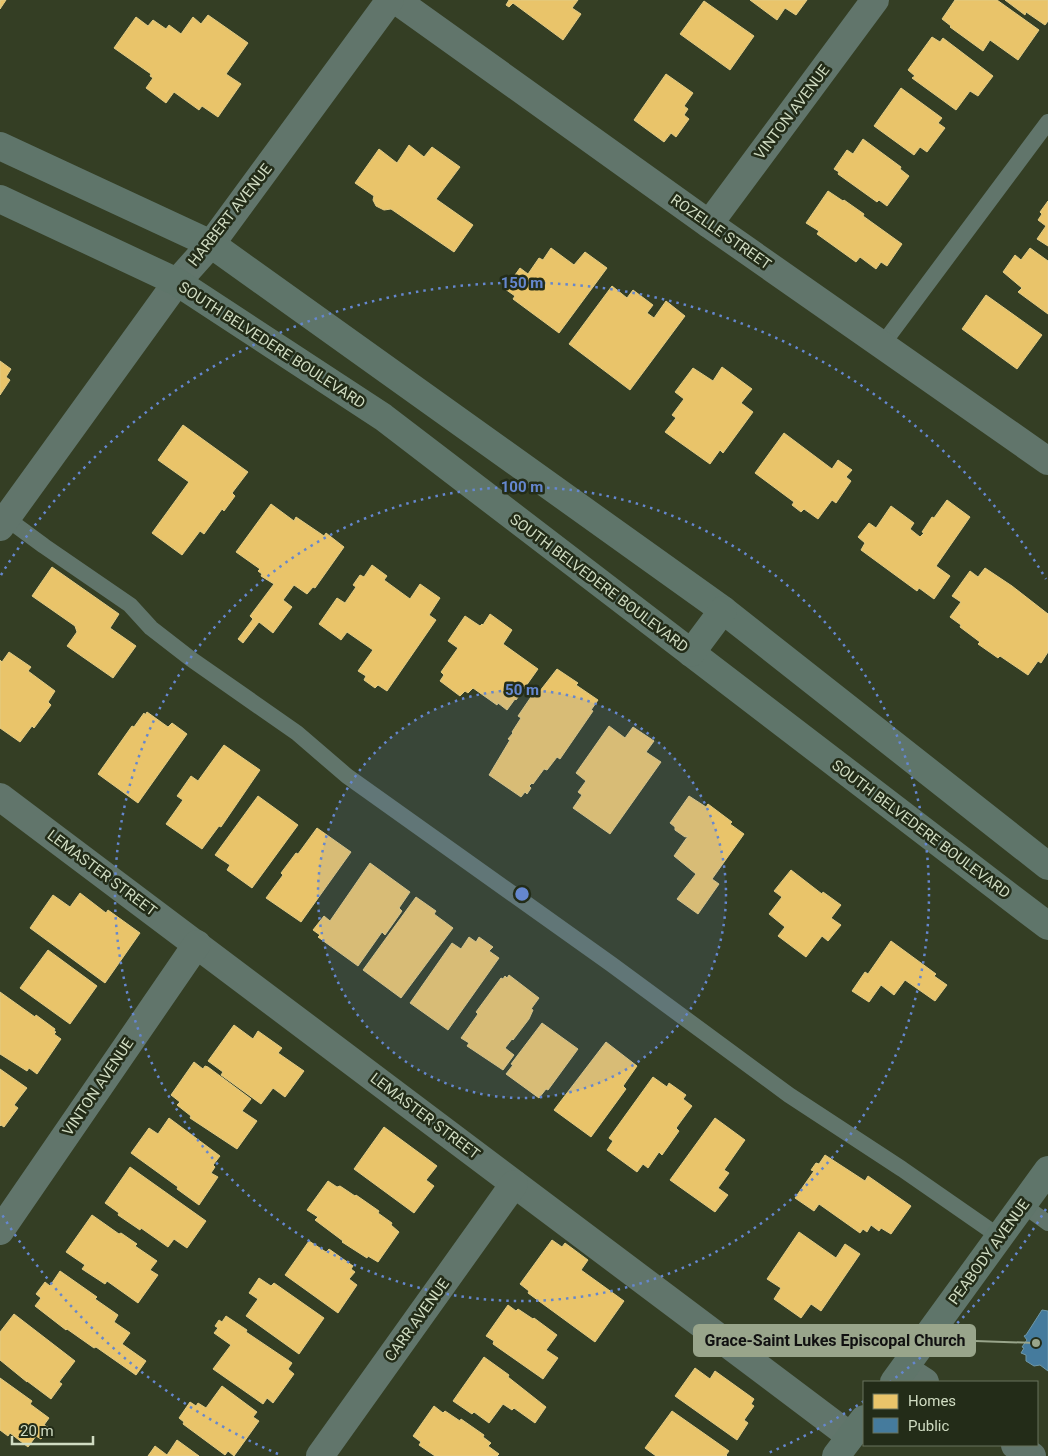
<svg xmlns="http://www.w3.org/2000/svg" width="1048" height="1456" viewBox="0 0 1048 1456" font-family="Roboto,sans-serif">
	<style>
		.homes { fill: #e9c46a; stroke: #e2cb84 }
		.public { fill: #457b9d; stroke: #6f98a8 }
		.lines { fill: none; stroke-linecap: round; stroke-linejoin: round }
		.lane { stroke: #61756b; stroke-width: 16 }
		.street { stroke: #61756b; stroke-width: 28 }
		.secondary { stroke: #5f756a; stroke-width: 28 }
		.ring { fill: none; stroke: #6587cf; stroke-width: 2.5; stroke-dasharray: 2.5 5 }
		.labels { text-anchor: middle; dominant-baseline: central; stroke-width: 5; stroke-linejoin: round; paint-order: stroke }
		.street-label { font-size: 15px; fill: #d0dcc2; stroke: #232c18 }
		.centre { fill: #6587cf; stroke: #232c18; stroke-width: 2.5 }
		.ring-label { font-size: 15px; text-anchor: middle; font-weight: bold; fill: #6587cf; stroke: #232c18; stroke-width: 5; stroke-linejoin: round; paint-order: stroke }
		.leader { fill: none; stroke: #99a58b; stroke-width: 2 }
		.callout-dot { fill: #99a58b; stroke: #232c18; stroke-width: 2 }
		.callout { fill: #99a58b; stroke: #99a58b; stroke-width: 2 }
		.callout-label { font-size: 16px; text-anchor: middle; font-weight: bold; fill: #111 }
	</style>
	<rect width="100%" height="100%" fill="#343e24"/>
	<g class="homes">
		<polygon points="0,0 6,0 0,9"/>
		<polygon points="509,0 578,0 572,8 581,14 563,40 513,3 509,7 506,5"/>
		<polygon points="750,0 807,0 796,15 785,8 777,20"/>
		<polygon points="955,0 997,0 1039,30 1018,60 990,40 983,51 950,27 951,26 942,19"/>
		<polygon points="1005,0 1048,0 1048,21 1045,25 1026,12 1025,15"/>
		<polygon points="704,1 754,36 730,70 680,34"/>
		<polygon points="208,15 248,43 226,74 241,84 218,117 202,106 199,110 174,92 166,103 146,88 153,78 150,76 151,74 114,48 136,17 148,26 153,20 166,29 169,25 181,34 193,17 201,24"/>
		<polygon points="932,37 940,42 943,38 993,76 978,96 970,91 956,110 912,78 915,76 908,70"/>
		<polygon points="666,74 693,93 684,106 688,109 684,115 689,119 676,137 671,133 664,142 634,120"/>
		<polygon points="901,88 942,118 938,123 945,128 927,152 920,147 914,155 874,126"/>
		<polygon points="863,139 901,167 900,169 909,176 887,206 879,200 877,202 838,174 839,172 834,169 847,150 853,154"/>
		<polygon points="409,145 424,157 432,147 460,167 436,199 473,225 454,252 391,209 384,210 376,206 373,200 374,196 355,183 379,149 397,163"/>
		<polygon points="828,191 843,201 844,200 864,214 863,216 902,244 887,266 881,262 876,269 860,257 856,262 817,234 819,231 806,223"/>
		<polygon points="1048,201 1048,246 1037,239 1046,226 1038,220 1042,214 1040,212"/>
		<polygon points="551,248 574,265 585,252 607,268 559,333 513,299 515,296 505,289 520,268 528,274 539,258 543,260"/>
		<polygon points="1030,248 1048,261 1048,314 1018,292 1022,288 1003,272 1015,255 1021,260"/>
		<polygon points="612,286 627,298 633,290 653,305 647,313 654,318 666,301 685,316 630,390 569,344"/>
		<polygon points="986,295 1042,335 1017,369 962,329"/>
		<polygon points="0,361 11,369 6,377 10,380 0,395"/>
		<polygon points="722,367 752,389 741,403 753,412 723,453 720,450 710,464 665,432 676,418 672,415 684,399 675,392 693,368 713,381"/>
		<polygon points="183,425 248,472 232,493 235,496 224,511 222,509 204,534 200,531 182,555 152,533 189,482 158,460"/>
		<polygon points="784,433 832,469 838,460 852,470 846,477 851,481 836,503 832,500 818,519 804,509 801,512 792,505 794,502 755,473"/>
		<polygon points="947,500 970,517 936,566 950,576 934,599 919,588 917,591 861,550 865,543 858,537 869,523 876,528 891,506 914,523 910,529 920,537 924,533 922,532 932,517 934,518"/>
		<polygon points="271,504 294,521 296,517 324,536 326,533 344,547 315,588 313,587 307,594 294,585 283,600 292,607 273,633 259,622 243,643 238,639 253,619 250,616 274,584 261,576 262,574 258,571 260,569 236,552"/>
		<polygon points="372,565 387,576 384,580 410,599 420,584 440,598 429,615 436,620 387,691 378,685 375,688 364,680 366,676 358,671 373,650 347,632 341,640 319,624 337,598 345,603 356,587 353,585 360,575 364,577"/>
		<polygon points="52,567 119,614 110,628 136,646 113,678 67,646 77,632 75,626 32,596"/>
		<polygon points="985,568 1012,586 1048,614 1048,652 1041,663 1038,661 1028,675 1000,656 998,658 978,644 980,642 960,627 961,625 950,617 961,602 952,596 970,571 978,577"/>
		<polygon points="490,614 512,630 503,644 538,669 516,700 515,699 507,710 498,703 497,705 473,688 468,693 465,691 460,696 440,681 444,675 441,672 458,648 448,641 465,616 480,626 482,624 483,625"/>
		<polygon points="9,652 31,667 28,671 55,691 48,702 51,705 34,728 32,726 20,742 0,728 0,660 2,662"/>
		<polygon points="557,669 578,683 576,685 598,700 591,710 593,711 560,759 557,757 547,770 544,769 533,784 532,783 529,786 531,788 527,794 525,792 521,797 489,775 510,740 508,739 513,733 512,732 521,718 518,716 533,694 536,696"/>
		<polygon points="147,712 168,727 172,723 187,734 138,803 98,774 132,726 134,727 144,713 145,715"/>
		<polygon points="609,726 625,738 633,727 654,741 646,752 661,762 610,834 573,808 582,795 578,792 586,781 576,773"/>
		<polygon points="224,745 260,770 221,827 219,826 202,849 166,824 183,800 177,796 191,776 198,781"/>
		<polygon points="258,796 298,825 252,888 227,870 230,865 215,855"/>
		<polygon points="689,796 706,807 708,804 732,822 730,824 744,834 712,879 719,884 698,914 677,899 696,874 674,856 688,836 685,837 675,830 675,827 670,823"/>
		<polygon points="317,828 351,852 301,922 266,898 283,875 281,873 296,853 298,854"/>
		<polygon points="370,863 410,892 399,908 402,911 385,935 382,932 358,966 318,937 320,935 313,930 324,916 330,921"/>
		<polygon points="791,870 822,894 823,892 841,905 831,918 841,925 828,941 822,936 806,957 778,936 785,927 769,914 782,897 774,891"/>
		<polygon points="80,893 106,913 108,910 140,933 105,983 30,928 53,895 70,907"/>
		<polygon points="416,897 436,911 434,914 453,928 401,998 363,970"/>
		<polygon points="469,937 476,942 479,937 493,947 489,951 499,958 448,1030 410,1003 452,943 461,949"/>
		<polygon points="891,941 936,974 934,976 947,985 935,1001 905,980 894,995 881,985 869,1002 852,991 865,972 868,974"/>
		<polygon points="48,950 97,986 70,1024 20,988"/>
		<polygon points="509,975 539,998 531,1009 533,1010 529,1019 513,1040 512,1039 505,1048 514,1055 503,1070 467,1046 469,1043 461,1038 478,1014 476,1012 501,978 503,979 505,976 507,978"/>
		<polygon points="0,992 35,1017 36,1015 55,1029 54,1031 56,1032 54,1034 61,1039 37,1074 29,1068 27,1071 0,1054"/>
		<polygon points="542,1023 578,1049 548,1090 546,1089 539,1098 506,1074 513,1065 511,1064"/>
		<polygon points="234,1025 253,1039 258,1031 282,1048 278,1053 304,1071 285,1097 273,1088 261,1104 221,1075 223,1072 208,1061"/>
		<polygon points="606,1042 637,1066 623,1086 626,1089 591,1137 554,1110"/>
		<polygon points="194,1062 203,1069 205,1066 208,1067 251,1099 242,1111 257,1121 237,1149 190,1118 191,1116 177,1105 180,1102 171,1095"/>
		<polygon points="0,1069 27,1088 14,1105 18,1108 4,1127 1,1125 0,1126"/>
		<polygon points="653,1077 667,1087 669,1083 686,1095 683,1099 692,1106 676,1128 679,1131 662,1155 659,1152 648,1168 643,1164 637,1172 607,1150 613,1141 609,1138"/>
		<polygon points="169,1118 220,1156 213,1165 215,1167 211,1173 218,1177 199,1205 177,1189 178,1187 131,1153 149,1128 158,1134"/>
		<polygon points="715,1118 745,1140 724,1170 729,1173 718,1188 728,1195 715,1212 670,1180"/>
		<polygon points="384,1127 437,1166 426,1180 434,1186 414,1213 354,1169"/>
		<polygon points="825,1155 865,1181 868,1176 911,1206 891,1234 881,1228 879,1231 871,1225 867,1232 863,1229 860,1233 819,1204 814,1211 795,1198 814,1171 811,1170 816,1163 819,1164"/>
		<polygon points="130,1167 206,1221 187,1248 174,1239 168,1247 141,1228 140,1230 118,1215 119,1213 105,1203"/>
		<polygon points="328,1181 337,1187 340,1186 355,1196 356,1195 379,1211 378,1213 392,1223 391,1225 399,1232 378,1262 368,1256 367,1258 342,1242 343,1241 315,1220 318,1217 307,1210"/>
		<polygon points="92,1215 119,1234 121,1233 137,1244 135,1246 157,1261 150,1270 158,1275 138,1303 107,1281 105,1284 82,1269 85,1265 66,1252"/>
		<polygon points="799,1232 836,1258 845,1244 860,1254 821,1311 811,1304 801,1318 774,1299 781,1288 767,1279"/>
		<polygon points="552,1240 562,1247 565,1243 588,1260 581,1270 624,1301 595,1342 528,1293 529,1291 520,1284"/>
		<polygon points="309,1241 326,1252 329,1249 353,1266 351,1269 355,1272 349,1279 357,1285 338,1313 285,1275"/>
		<polygon points="60,1271 97,1297 95,1299 118,1315 114,1322 130,1333 122,1344 146,1361 136,1375 96,1347 94,1348 67,1329 66,1330 35,1306 41,1298 36,1294 45,1282 50,1286"/>
		<polygon points="259,1278 271,1286 274,1283 324,1318 299,1354 246,1316 258,1299 249,1293"/>
		<polygon points="508,1305 516,1311 518,1309 533,1319 534,1318 557,1335 546,1350 558,1358 543,1379 493,1344 494,1341 486,1336"/>
		<polygon points="14,1314 75,1361 59,1382 62,1384 51,1399 27,1381 27,1382 0,1360 0,1332"/>
		<polygon points="226,1316 247,1330 246,1332 292,1363 288,1369 294,1374 273,1403 267,1398 263,1404 213,1369 231,1345 214,1333 218,1328 215,1326 219,1320 222,1322"/>
		<polygon points="484,1357 509,1375 508,1377 546,1407 535,1423 514,1408 512,1410 503,1404 489,1423 474,1412 472,1414 453,1401"/>
		<polygon points="695,1368 710,1379 715,1371 754,1399 751,1404 754,1406 744,1420 748,1423 737,1440 675,1396"/>
		<polygon points="0,1378 32,1401 30,1404 49,1418 44,1425 49,1428 41,1439 36,1436 28,1447 10,1433 8,1436 0,1430"/>
		<polygon points="222,1386 257,1412 253,1417 259,1421 234,1456 228,1451 225,1455 183,1424 184,1422 179,1418 190,1402 196,1406 198,1403 206,1408"/>
		<polygon points="434,1406 443,1413 445,1411 460,1421 461,1419 484,1435 483,1437 491,1443 488,1446 499,1454 497,1456 435,1456 419,1445 421,1442 413,1436"/>
		<polygon points="672,1411 729,1451 726,1455 727,1456 656,1456 645,1448"/>
		<polygon points="177,1440 199,1456 148,1456 155,1446 167,1455"/>
	</g>
	<polygon class="public" points="1042,1310 1048,1311 1048,1371 1040,1365 1034,1366 1026,1361 1026,1355 1021,1353 1024,1348 1022,1347 1027,1340 1024,1336 1026,1335"/>
	<g class="lines">
		<g class="lane">
			<polyline points="882,345 1048,122"/>
			<polyline points="6,518 44,546 130,605 151,628 191,659 297,733 347,776 611,964 789,1095 902,1169 1000,1237"/>
			<polyline points="1023,1205 1048,1223"/>
		</g>
		<g class="street">
			<polyline points="396,0 709,224 1048,461"/>
			<polyline points="709,224 875,0"/>
			<polyline points="0,527 177,282 211,244 390,0"/>
			<polyline points="0,797 850,1436"/>
			<polyline points="0,1231 197,944"/>
			<polyline points="905,1369 925,1382"/>
			<polyline points="1015,1445 1032,1456"/>
			<polyline points="320,1456 514,1184"/>
		</g>
		<g class="secondary">
			<polyline points="0,146 211,244 723,610 1048,866"/>
			<polyline points="0,199 177,282 383,417 1048,926"/>
			<polyline points="691,653 723,610"/>
			<polyline points="894,1382 1048,1170"/>
			<polyline points="836,1456 864,1419"/>
		</g>
	</g>
	<circle cx="522" cy="894" r="204" fill="#6587cf" fill-opacity=".12"/>
	<g class="ring">
		<circle cx="522" cy="894" r="204"/>
		<circle cx="522" cy="894" r="407"/>
		<path d="M1046 1209A611 611 0 0 1 890 1382M864 1401A611 611 0 0 1 766 1454M278 1454A611 611 0 0 1 1 1213M1 575A611 611 0 0 1 1046 579"/>
	</g>
	<g class="labels">
		<g class="street-label">
			<text transform="translate(792 112) rotate(-53)">VINTON AVENUE</text>
			<text transform="translate(230 215) rotate(-52)">HARBERT AVENUE</text>
			<text transform="translate(721 232) rotate(35)">ROZELLE STREET</text>
			<text transform="translate(272 345) rotate(33)">SOUTH BELVEDERE BOULEVARD</text>
			<text transform="translate(599 583) rotate(37)">SOUTH BELVEDERE BOULEVARD</text>
			<text transform="translate(921 829) rotate(37)">SOUTH BELVEDERE BOULEVARD</text>
			<text transform="translate(102 873) rotate(37)">LEMASTER STREET</text>
			<text transform="translate(98 1087) rotate(-56)">VINTON AVENUE</text>
			<text transform="translate(425 1116) rotate(37)">LEMASTER STREET</text>
			<text transform="translate(989 1252) rotate(-54)">PEABODY AVENUE</text>
			<text transform="translate(417 1320) rotate(-54)">CARR AVENUE</text>
		</g>
	</g>
	<circle cx="522" cy="894" r="8" class="centre"/>
	<g class="ring-label">
		<text x="522" y="288">150 m</text>
		<text x="522" y="492">100 m</text>
		<text x="522" y="695">50 m</text>
	</g>
	<path class="leader" d="M1036 1343L975 1341"/>
	<circle class="callout-dot" cx="1036" cy="1343" r="5"/>
	<rect class="callout" x="694" y="1325" width="281" height="31" rx="5"/>
	<g class="callout-label">
		<text x="835" y="1346">Grace-Saint Lukes Episcopal Church</text>
	</g>
	<rect x="863" y="1381" width="175" height="65" fill="#232c18" stroke="#68725c"/>
	<rect x="873" y="1394" width="25" height="15" fill="#e9c46a" stroke="#68725c"/>
	<text x="908" y="1406" font-size="15" fill="#d0dcc2">Homes</text>
	<rect x="873" y="1418" width="25" height="15" fill="#457b9d" stroke="#68725c"/>
	<text x="908" y="1431" font-size="15" fill="#d0dcc2">Public</text>
	<path d="M12 1436v8h81v-8" fill="none" stroke="#d0dcc2" stroke-width="2.5"/>
	<text x="20" y="1436" font-size="15" fill="#d0dcc2" stroke="#232c18" stroke-width="4" paint-order="stroke">20 m</text>
</svg>
